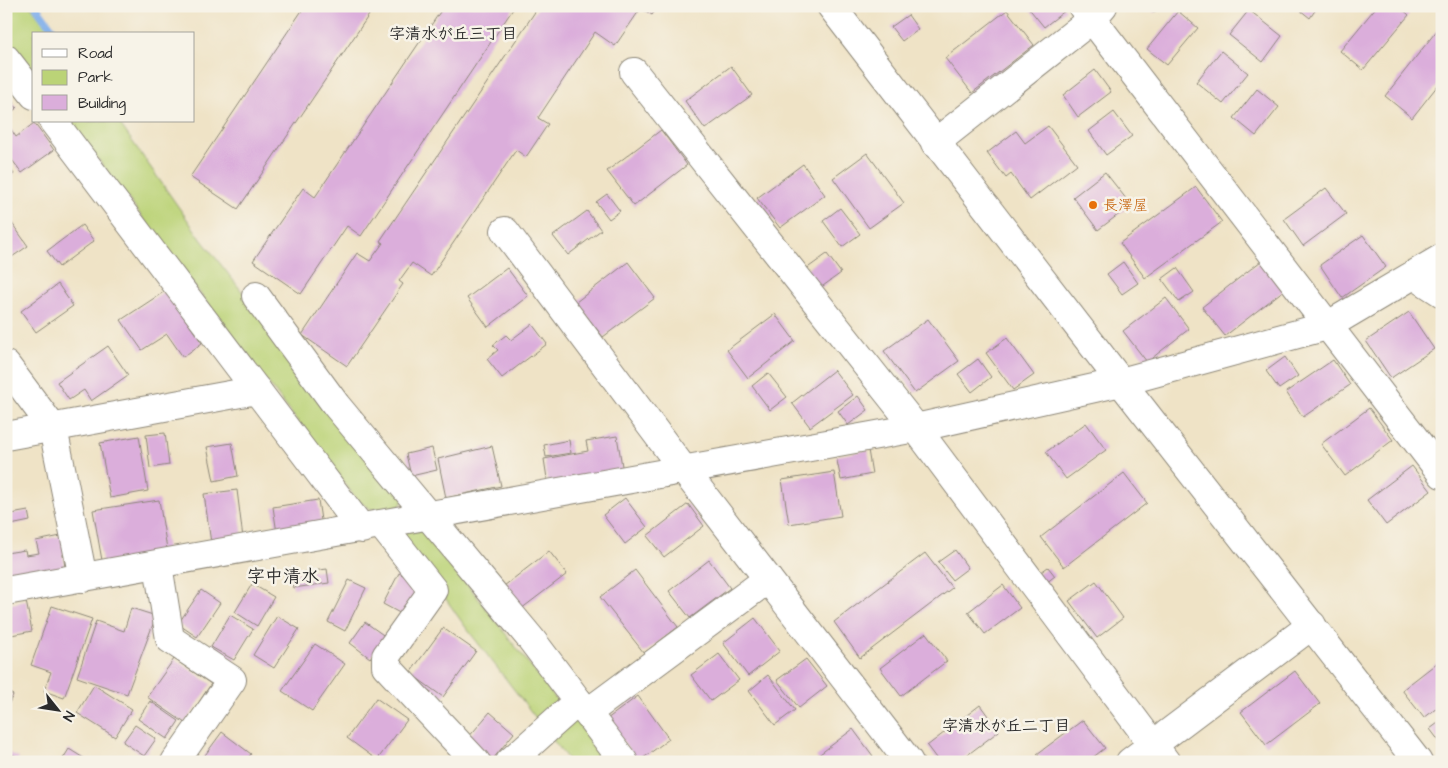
<svg xmlns="http://www.w3.org/2000/svg" width="1448" height="768" viewBox="0 0 1448 768" font-family="'Architects Daughter','Klee One',sans-serif">
	<style>
		.green { fill: #bbd377; stroke: #737f51 }
		.lines { fill: none; stroke-linecap: round; stroke-linejoin: round }
		.stream { stroke: #80afea; stroke-width: 8 }
		.building { fill: #dbaedb }
		.minor-casing { stroke: #8d8778; stroke-width: 30 }
		.minor { stroke: #fff; stroke-width: 28 }
		.food-dot { fill: #e8710a; stroke: #f7f3e8; stroke-width: 2 }
		.labels { text-anchor: middle; dominant-baseline: central; stroke-width: 5; stroke-linejoin: round; paint-order: stroke }
		.food-label { font-size: 15px; fill: #c56008; stroke: #f7f3e8; text-anchor: start }
		.neighbourhood-label { font-size: 16px; font-weight: bold; fill: #2b2b2b; stroke: #f7f3e8 }
		.quarter-label { font-size: 18px; font-weight: bold; fill: #2b2b2b; stroke: #f7f3e8 }
	</style>
	<rect width="100%" height="100%" fill="#f7f3e8"/>
	<filter id="ink" filterUnits="userSpaceOnUse"><feTurbulence type="fractalNoise" baseFrequency=".02" numOctaves="2"/><feDisplacementMap in="SourceGraphic" scale="10" xChannelSelector="R" yChannelSelector="G"/><feConvolveMatrix kernelMatrix="1 2 1 2 8 2 1 2 1" color-interpolation-filters="sRGB"/></filter>
	<filter id="wash" filterUnits="userSpaceOnUse"><feTurbulence type="fractalNoise" baseFrequency=".0096" numOctaves="4" result="noise"/><feDisplacementMap in="SourceGraphic" scale="20" xChannelSelector="R" yChannelSelector="G"/><feGaussianBlur stdDeviation="1.12" result="paint"/><feColorMatrix in="noise" values="0 0 0 0 0 0 0 0 0 0 0 0 0 0 0 0 0 1.4 0 .05"/><feComposite in="paint" operator="in"/></filter>
	<g filter="url(#wash)">
		<rect width="100%" height="100%" fill="#efe3c6"/>
		<g class="green">
			<polygon points="6,6 31,6 52,34 34,34 34,75 6,38"/>
			<polygon points="69,121 118,121 201,239 404,499 400,506 376,512 358,501"/>
			<polygon points="423,527 563,708 575,712 607,762 570,762 464,625 399,532"/>
		</g>
		<g class="lines">
			<polyline class="stream" points="37,8 56,34"/>
		</g>
		<g id="blocks">
			<g class="building">
				<polygon points="305,6 375,6 238,209 190,177"/>
				<polygon points="444,6 515,6 361,236 347,226 301,294 253,261 303,188 315,197"/>
				<polygon points="539,6 658,6 652,15 641,8 615,46 595,32 538,118 548,124 526,157 516,150 431,276 412,263 399,281 403,284 347,366 302,335 357,253 370,261 383,243 380,241"/>
				<polygon points="1027,6 1063,6 1066,10 1044,27"/>
				<polygon points="1146,6 1159,6 1154,13"/>
				<polygon points="1295,6 1318,6 1310,18"/>
				<polygon points="1377,6 1399,6 1409,15 1363,70 1340,51"/>
				<polygon points="1007,10 1034,45 972,93 945,58"/>
				<polygon points="1249,10 1282,36 1263,62 1229,35"/>
				<polygon points="1178,11 1198,28 1167,65 1147,49"/>
				<polygon points="908,15 918,29 902,41 891,27"/>
				<polygon points="1442,24 1442,80 1412,118 1385,96"/>
				<polygon points="1221,51 1248,73 1223,104 1196,82"/>
				<polygon points="731,66 752,95 705,129 685,101"/>
				<polygon points="1095,70 1111,92 1078,117 1063,95"/>
				<polygon points="1257,89 1279,107 1256,136 1234,118"/>
				<polygon points="6,93 17,108 6,116"/>
				<polygon points="1114,112 1132,136 1106,155 1089,131"/>
				<polygon points="34,123 54,150 22,173 6,152 6,126 8,125 16,137"/>
				<polygon points="1048,126 1077,164 1030,200 1011,174 1006,178 987,153 1016,131 1025,143"/>
				<polygon points="661,130 687,165 634,206 607,171"/>
				<polygon points="867,153 904,203 869,228 833,178"/>
				<polygon points="6,163 14,174 6,180"/>
				<polygon points="803,164 825,195 780,228 757,198"/>
				<polygon points="1105,172 1131,205 1098,230 1073,197"/>
				<polygon points="1196,187 1222,222 1145,278 1120,243"/>
				<polygon points="1326,188 1346,214 1303,246 1284,219"/>
				<polygon points="607,194 620,211 609,219 596,202"/>
				<polygon points="840,208 860,234 842,247 823,221"/>
				<polygon points="587,211 601,230 568,255 553,236"/>
				<polygon points="9,219 28,246 6,261 6,221"/>
				<polygon points="82,225 94,241 59,267 47,251"/>
				<polygon points="1363,235 1386,267 1342,298 1320,265"/>
				<polygon points="827,254 841,273 816,291 802,272"/>
				<polygon points="1261,261 1284,290 1225,336 1202,307"/>
				<polygon points="628,262 655,298 603,337 576,302"/>
				<polygon points="1123,262 1138,283 1122,294 1107,274"/>
				<polygon points="507,268 528,296 488,327 467,298"/>
				<polygon points="1177,268 1194,292 1179,302 1162,279"/>
				<polygon points="58,284 73,306 36,332 21,311"/>
				<polygon points="165,291 202,343 183,357 167,334 142,350 121,320"/>
				<polygon points="1166,298 1189,329 1147,362 1123,331"/>
				<polygon points="1409,312 1434,349 1391,378 1366,341"/>
				<polygon points="775,314 795,341 748,378 727,350"/>
				<polygon points="928,319 959,361 915,393 884,351"/>
				<polygon points="532,324 547,344 502,378 487,359 498,350 493,345 506,335 511,340"/>
				<polygon points="1007,338 1034,375 1013,390 986,353"/>
				<polygon points="108,346 128,375 91,401 84,390 69,400 57,382"/>
				<polygon points="1285,357 1298,376 1279,389 1266,371"/>
				<polygon points="978,359 991,377 972,392 958,374"/>
				<polygon points="1333,360 1350,385 1303,417 1286,392"/>
				<polygon points="834,370 853,395 810,427 792,403"/>
				<polygon points="768,373 787,397 770,410 752,386"/>
				<polygon points="858,396 868,410 848,425 838,411"/>
				<polygon points="1369,408 1393,440 1345,476 1321,444"/>
				<polygon points="1086,423 1106,450 1066,479 1046,452"/>
				<polygon points="165,433 169,465 150,468 146,435"/>
				<polygon points="139,436 148,491 110,498 100,443"/>
				<polygon points="617,436 623,472 548,485 544,459 588,451 586,441"/>
				<polygon points="569,440 571,453 546,457 544,445"/>
				<polygon points="232,443 238,476 214,481 207,447"/>
				<polygon points="492,446 501,486 446,498 438,459"/>
				<polygon points="432,448 437,470 411,476 406,454"/>
				<polygon points="868,450 872,474 841,480 836,456"/>
				<polygon points="1412,466 1431,491 1386,525 1367,500"/>
				<polygon points="834,472 841,516 789,524 782,480"/>
				<polygon points="1124,473 1147,503 1064,567 1041,537"/>
				<polygon points="237,490 243,538 211,543 204,494"/>
				<polygon points="625,498 647,527 625,544 603,515"/>
				<polygon points="159,500 168,555 103,566 93,510"/>
				<polygon points="318,500 322,527 277,533 273,507"/>
				<polygon points="688,504 704,526 664,557 647,536"/>
				<polygon points="28,511 30,521 6,526 6,515"/>
				<polygon points="66,535 69,552 63,554 66,573 6,585 6,553 25,550 26,555 39,553 36,541"/>
				<polygon points="955,550 968,568 952,580 938,562"/>
				<polygon points="549,551 567,574 521,609 504,586"/>
				<polygon points="925,553 952,588 860,658 834,622"/>
				<polygon points="709,560 730,588 690,618 669,591"/>
				<polygon points="1048,567 1055,576 1042,586 1034,577"/>
				<polygon points="327,569 329,583 293,588 291,574"/>
				<polygon points="635,570 678,627 644,653 600,597"/>
				<polygon points="399,573 423,586 407,617 383,604"/>
				<polygon points="349,580 366,588 345,631 328,622"/>
				<polygon points="1096,581 1123,618 1097,638 1069,601"/>
				<polygon points="252,584 274,597 257,626 235,612"/>
				<polygon points="1003,585 1020,608 985,634 968,612"/>
				<polygon points="201,590 220,603 197,637 178,624"/>
				<polygon points="26,601 32,631 6,636 6,605"/>
				<polygon points="52,606 92,619 64,698 44,691 51,672 31,665"/>
				<polygon points="131,608 156,616 127,694 77,677 96,621 124,631"/>
				<polygon points="230,615 253,629 234,660 211,647"/>
				<polygon points="277,616 299,629 274,668 253,655"/>
				<polygon points="755,618 780,651 748,676 723,643"/>
				<polygon points="365,622 386,637 370,658 350,643"/>
				<polygon points="443,628 476,651 443,697 410,673"/>
				<polygon points="926,633 947,661 901,696 880,668"/>
				<polygon points="315,644 345,664 312,711 282,691"/>
				<polygon points="719,654 739,680 711,701 691,675"/>
				<polygon points="174,659 211,684 185,723 147,697"/>
				<polygon points="806,659 827,686 799,708 777,680"/>
				<polygon points="1442,659 1442,704 1424,718 1402,690"/>
				<polygon points="1295,671 1320,704 1266,745 1241,712"/>
				<polygon points="768,675 795,710 775,725 749,691"/>
				<polygon points="94,685 132,709 115,737 77,713"/>
				<polygon points="6,691 13,695 6,709"/>
				<polygon points="638,696 669,739 638,762 607,719"/>
				<polygon points="376,698 407,720 377,760 347,738"/>
				<polygon points="150,701 179,721 167,739 138,719"/>
				<polygon points="980,705 999,731 958,762 939,762 927,746"/>
				<polygon points="490,712 514,733 493,759 468,738"/>
				<polygon points="1083,720 1105,748 1087,762 1043,762 1037,754"/>
				<polygon points="1442,720 1442,745 1430,729"/>
				<polygon points="135,725 156,739 144,756 123,742"/>
				<polygon points="853,729 873,756 865,762 820,762 816,757"/>
				<polygon points="222,732 251,754 245,762 200,762"/>
				<polygon points="69,749 90,762 61,762"/>
				<polygon points="6,751 19,758 16,762 6,762"/>
			</g>
		</g>
	</g>
	<g filter="url(#ink)">
		<use href="#blocks" fill-opacity="0" stroke="#8d8778" stroke-width="1"/>
		<g class="lines">
			<g class="minor-casing">
				<g id="minor">
					<polyline points="831,6 1121,382 1418,762"/>
					<polyline points="1082,6 1442,474"/>
					<polyline points="6,59 34,95"/>
					<polyline points="634,72 916,428 1166,762"/>
					<polyline points="53,121 362,529"/>
					<polyline points="935,143 1092,19 1103,6"/>
					<polyline points="505,231 684,470 909,762"/>
					<polyline points="1414,275 1442,293"/>
					<polyline points="256,296 336,405 531,639 624,762"/>
					<polyline points="6,365 53,428 83,578"/>
					<polyline points="6,436 257,390"/>
					<polyline points="381,524 433,590 386,656 386,666 476,762"/>
					<polyline points="158,565 170,639 232,680 175,762"/>
					<polyline points="6,591 916,428 1121,382 1327,326 1442,258"/>
					<polyline points="587,713 768,579"/>
					<polyline points="510,762 578,701"/>
					<polyline points="1130,762 1312,625"/>
				</g>
			</g>
			<use href="#minor" class="minor"/>
		</g>
	</g>
	<circle class="food-dot" cx="1093" cy="205" r="5"/>
	<g class="labels">
		<g class="food-label">
			<text x="1103" y="205">長澤屋</text>
		</g>
		<g class="neighbourhood-label">
			<text x="453" y="34">字清水が丘三丁目</text>
			<text x="1006" y="726">字清水が丘二丁目</text>
		</g>
		<g class="quarter-label">
			<text x="283" y="576">字中清水</text>
		</g>
	</g>
	<rect width="1448" height="768" fill="none" stroke="#f7f3e8" stroke-width="25"/>
	<rect x="32" y="32" width="162" height="90" fill="#f7f3e8" stroke="#a5a39c"/>
	<rect x="42" y="49" width="25" height="8" fill="#ffffff" stroke="#a5a39c"/>
	<text x="78" y="58" font-size="15" fill="#2b2b2b">Road</text>
	<rect x="42" y="70" width="25" height="15" fill="#bbd377" stroke="#a5a39c"/>
	<text x="78" y="82" font-size="15" fill="#2b2b2b">Park</text>
	<rect x="42" y="95" width="25" height="15" fill="#dbaedb" stroke="#a5a39c"/>
	<text x="78" y="108" font-size="15" fill="#2b2b2b">Building</text>
	<g transform="translate(58 710) rotate(120)" stroke="#f7f3e8" stroke-width="4" paint-order="stroke">
	<path d="M0-4L9 19L0 12L-9 19Z" fill="#2b2b2b"/>
	<text y="-8" font-size="14" font-weight="bold" text-anchor="middle" fill="#2b2b2b">N</text>
	</g>
</svg>
